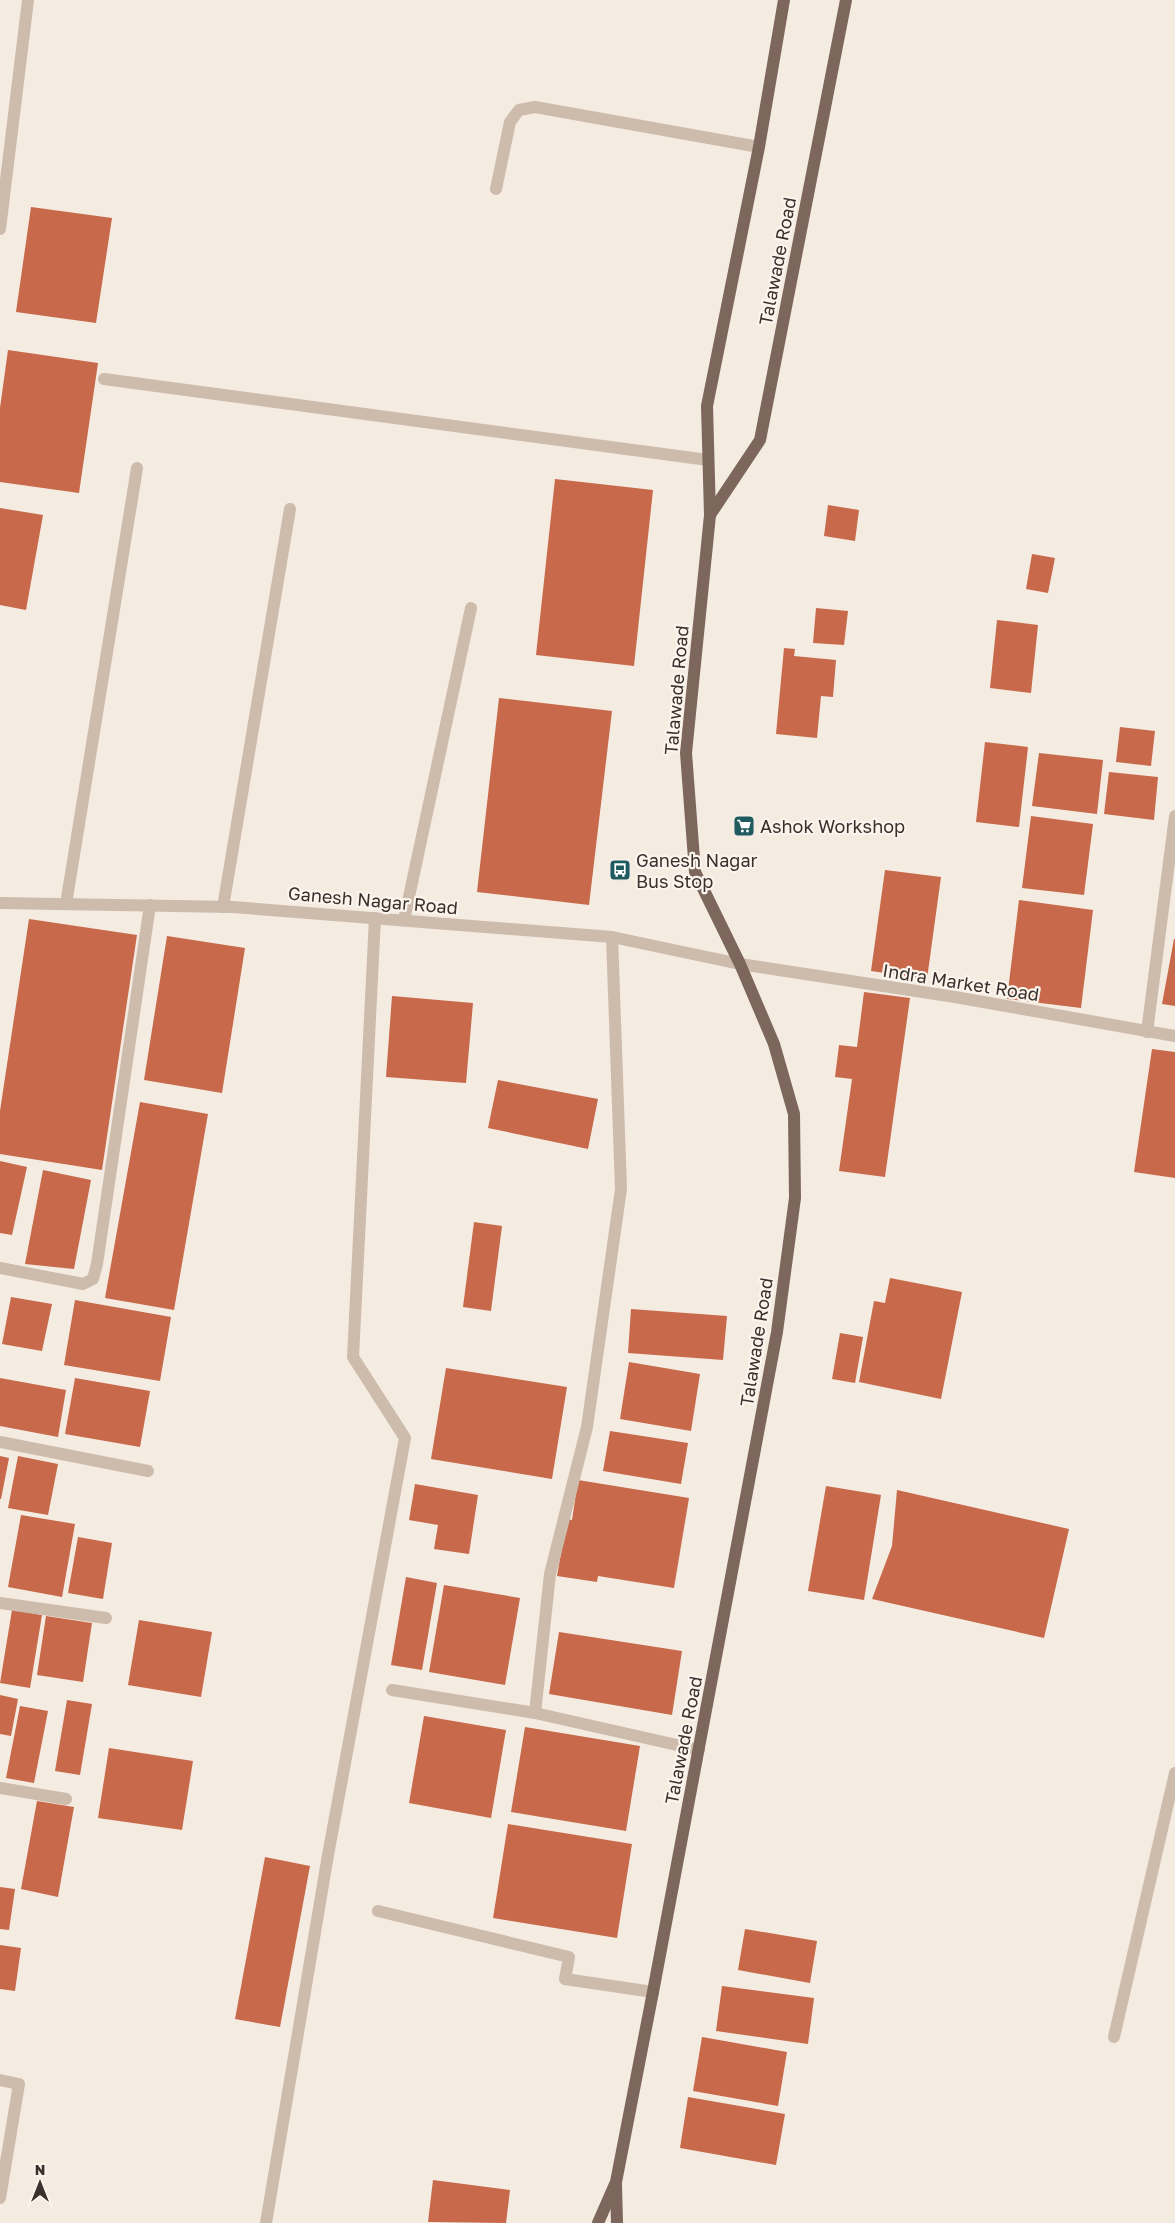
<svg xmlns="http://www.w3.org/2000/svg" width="1175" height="2223" viewBox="0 0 1175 2223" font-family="'Golos Text',sans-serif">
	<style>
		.building { fill: #c8694b }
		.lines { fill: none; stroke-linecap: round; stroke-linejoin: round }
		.service { stroke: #cdbbac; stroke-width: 12 }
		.minor { stroke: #cdbbac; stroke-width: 12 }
		.tertiary { stroke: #cdbbac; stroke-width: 12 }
		.primary { stroke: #7d675c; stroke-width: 12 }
		.labels { text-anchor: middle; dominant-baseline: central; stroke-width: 4.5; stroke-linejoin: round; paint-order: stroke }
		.street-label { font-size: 18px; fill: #3b302b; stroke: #fbf5ee }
		.poi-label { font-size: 18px; fill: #3b302b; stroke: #fbf5ee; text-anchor: start }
	</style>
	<rect width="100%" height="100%" fill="#f4ebe1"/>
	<g class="building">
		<polygon points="31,207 112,218 96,323 16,312"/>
		<polygon points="8,350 98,363 79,493 0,482 0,408"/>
		<polygon points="555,479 653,490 634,666 536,655"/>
		<polygon points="828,505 859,510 855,541 824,536"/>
		<polygon points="0,508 43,515 26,610 0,605"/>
		<polygon points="1032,554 1055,558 1048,593 1026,589"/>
		<polygon points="816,608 848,611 844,645 813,643"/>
		<polygon points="997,620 1038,625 1031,693 990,688"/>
		<polygon points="784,648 795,649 794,656 836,660 833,697 821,696 817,738 776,734"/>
		<polygon points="499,698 612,711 589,905 477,892"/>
		<polygon points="1120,727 1155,731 1151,766 1116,762"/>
		<polygon points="985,742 1028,747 1019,827 976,822"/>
		<polygon points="1039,753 1103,760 1097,814 1032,806"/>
		<polygon points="1109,772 1158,777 1154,820 1104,814"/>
		<polygon points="1031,816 1093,824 1084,895 1022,888"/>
		<polygon points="885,870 941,877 927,979 871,971"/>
		<polygon points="1019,900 1093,910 1081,1008 1007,999"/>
		<polygon points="29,919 137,935 102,1170 0,1154 0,1111"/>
		<polygon points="167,936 245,948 222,1093 144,1080"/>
		<polygon points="1174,939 1175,939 1175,1006 1162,1004"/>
		<polygon points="864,992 910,998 885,1177 839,1171 852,1079 835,1077 839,1045 857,1047"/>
		<polygon points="392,996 473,1003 466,1083 386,1077"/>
		<polygon points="1152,1049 1175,1052 1175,1178 1134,1172"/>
		<polygon points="498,1080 598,1099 588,1149 488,1128"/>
		<polygon points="140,1102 208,1114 174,1310 105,1298"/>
		<polygon points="0,1161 27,1167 12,1235 0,1233"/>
		<polygon points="43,1170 91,1180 74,1269 25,1264"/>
		<polygon points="474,1222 502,1226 491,1311 463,1307"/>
		<polygon points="890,1278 962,1292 941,1399 859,1382 874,1301 885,1303"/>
		<polygon points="11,1297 52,1304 42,1351 2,1344"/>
		<polygon points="75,1300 171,1317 160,1381 64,1365"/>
		<polygon points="631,1309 727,1316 723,1360 628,1353"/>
		<polygon points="840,1333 863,1337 855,1383 832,1379"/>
		<polygon points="629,1362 700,1374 691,1431 620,1419"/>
		<polygon points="446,1368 567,1387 552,1479 431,1459"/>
		<polygon points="0,1378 66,1390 58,1437 0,1426"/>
		<polygon points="75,1378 150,1391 140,1447 65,1434"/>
		<polygon points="610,1431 688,1443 681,1484 603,1471"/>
		<polygon points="0,1456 9,1458 1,1499 0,1499"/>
		<polygon points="18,1456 58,1464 48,1515 8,1508"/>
		<polygon points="578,1480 689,1498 674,1588 598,1576 597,1582 557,1576 567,1519 572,1520"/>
		<polygon points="415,1484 478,1495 469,1554 434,1549 438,1525 409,1520"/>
		<polygon points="826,1486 881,1495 864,1600 808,1591"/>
		<polygon points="897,1490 1069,1529 1044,1638 872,1599 892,1546"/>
		<polygon points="21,1515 75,1524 62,1597 8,1587"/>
		<polygon points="78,1537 112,1543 103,1599 68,1593"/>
		<polygon points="406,1577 437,1583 422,1670 391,1665"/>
		<polygon points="444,1585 520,1598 505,1685 429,1672"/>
		<polygon points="12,1610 42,1615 30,1688 0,1683"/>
		<polygon points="46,1616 92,1623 83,1682 37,1675"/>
		<polygon points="139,1620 212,1632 201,1697 128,1685"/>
		<polygon points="559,1632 682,1651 672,1715 549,1694"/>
		<polygon points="0,1695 18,1699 11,1736 0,1734"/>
		<polygon points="67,1700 92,1704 80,1775 55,1771"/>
		<polygon points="20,1706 48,1711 34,1783 6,1778"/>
		<polygon points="424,1716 506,1730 491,1818 409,1803"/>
		<polygon points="525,1727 640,1746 626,1831 511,1812"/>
		<polygon points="109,1748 193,1761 182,1830 98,1818"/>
		<polygon points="37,1801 74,1807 58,1897 21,1889"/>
		<polygon points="508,1824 632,1844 617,1938 493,1918"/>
		<polygon points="265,1857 310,1866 280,2027 235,2019"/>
		<polygon points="0,1887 15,1889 9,1930 0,1929"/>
		<polygon points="745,1929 817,1941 810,1983 738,1970"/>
		<polygon points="0,1945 21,1948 15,1991 0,1989"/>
		<polygon points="722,1986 814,1998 808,2044 716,2031"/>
		<polygon points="702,2037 787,2052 778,2106 693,2091"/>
		<polygon points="688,2097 785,2114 776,2165 680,2148"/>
		<polygon points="433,2180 510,2190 506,2223 428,2222"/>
	</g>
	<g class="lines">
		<g class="service">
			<polyline points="496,189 510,122 519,110 535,107 759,147"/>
			<polyline points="104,379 708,460"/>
			<polyline points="404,920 471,608"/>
			<polyline points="612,937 621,1189 587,1427 550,1574 535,1713 699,1750"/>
			<polyline points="392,1690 535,1713"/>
			<polyline points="378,1911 569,1957 565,1979 653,1992"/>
		</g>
		<g class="minor">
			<polyline points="0,229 28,0"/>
			<polyline points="66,904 137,468"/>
			<polyline points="223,907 290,509"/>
			<polyline points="1147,1032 1175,816"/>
			<polyline points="0,1268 83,1284 93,1279 97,1264 150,905"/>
			<polyline points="0,1442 148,1471"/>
			<polyline points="0,1603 106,1618"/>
			<polyline points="0,1788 66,1799"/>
			<polyline points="1114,2037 1175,1773"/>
			<polyline points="0,2080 19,2084 0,2198"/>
			<polyline points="266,2223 328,1855 405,1438 353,1357 375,918"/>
		</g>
		<polyline class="tertiary" points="0,903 233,907 612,937 740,964 955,997 1175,1036"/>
		<g class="primary">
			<polyline points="710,515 760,440 846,0"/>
			<polyline points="616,2185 617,2223"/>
			<polyline points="598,2223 616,2182 653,1992 777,1332 795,1198 794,1114 774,1044 740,964 695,872 686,753 710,515 707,406 759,147 784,0"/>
		</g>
	</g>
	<defs>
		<g id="supermarket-square" transform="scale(1.125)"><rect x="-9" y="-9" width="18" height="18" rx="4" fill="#1f5a5e" stroke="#fbf5ee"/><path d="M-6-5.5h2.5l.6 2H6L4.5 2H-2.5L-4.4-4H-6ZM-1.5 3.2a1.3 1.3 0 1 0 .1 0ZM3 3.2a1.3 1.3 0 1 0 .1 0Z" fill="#fff"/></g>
		<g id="bus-square" transform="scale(1.125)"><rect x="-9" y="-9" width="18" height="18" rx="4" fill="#1f5a5e" stroke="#fbf5ee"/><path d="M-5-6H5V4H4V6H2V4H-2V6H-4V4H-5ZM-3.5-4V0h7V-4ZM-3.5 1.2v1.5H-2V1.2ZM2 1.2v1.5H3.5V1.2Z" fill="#fff"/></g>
	</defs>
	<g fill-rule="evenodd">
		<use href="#supermarket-square" x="744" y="826"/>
		<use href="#bus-square" x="620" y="870"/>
	</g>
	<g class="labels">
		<g class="street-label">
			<text transform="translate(777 261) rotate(-79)">Talawade Road</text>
			<text transform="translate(676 690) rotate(-85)">Talawade Road</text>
			<text transform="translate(373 900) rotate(5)">Ganesh Nagar Road</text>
			<text transform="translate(961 982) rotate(9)">Indra Market Road</text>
			<text transform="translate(756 1342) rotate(-81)">Talawade Road</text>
			<text transform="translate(683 1740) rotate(-79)">Talawade Road</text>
		</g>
		<g class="poi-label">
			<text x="760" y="826">Ashok Workshop</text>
			<text x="636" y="860">Ganesh Nagar<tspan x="636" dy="21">Bus Stop</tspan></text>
		</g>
	</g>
	<g transform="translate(40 2183)" stroke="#fbf5ee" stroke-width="4" paint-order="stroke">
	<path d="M0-4L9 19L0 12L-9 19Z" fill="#3b302b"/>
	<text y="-8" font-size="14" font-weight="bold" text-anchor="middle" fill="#3b302b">N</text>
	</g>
</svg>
